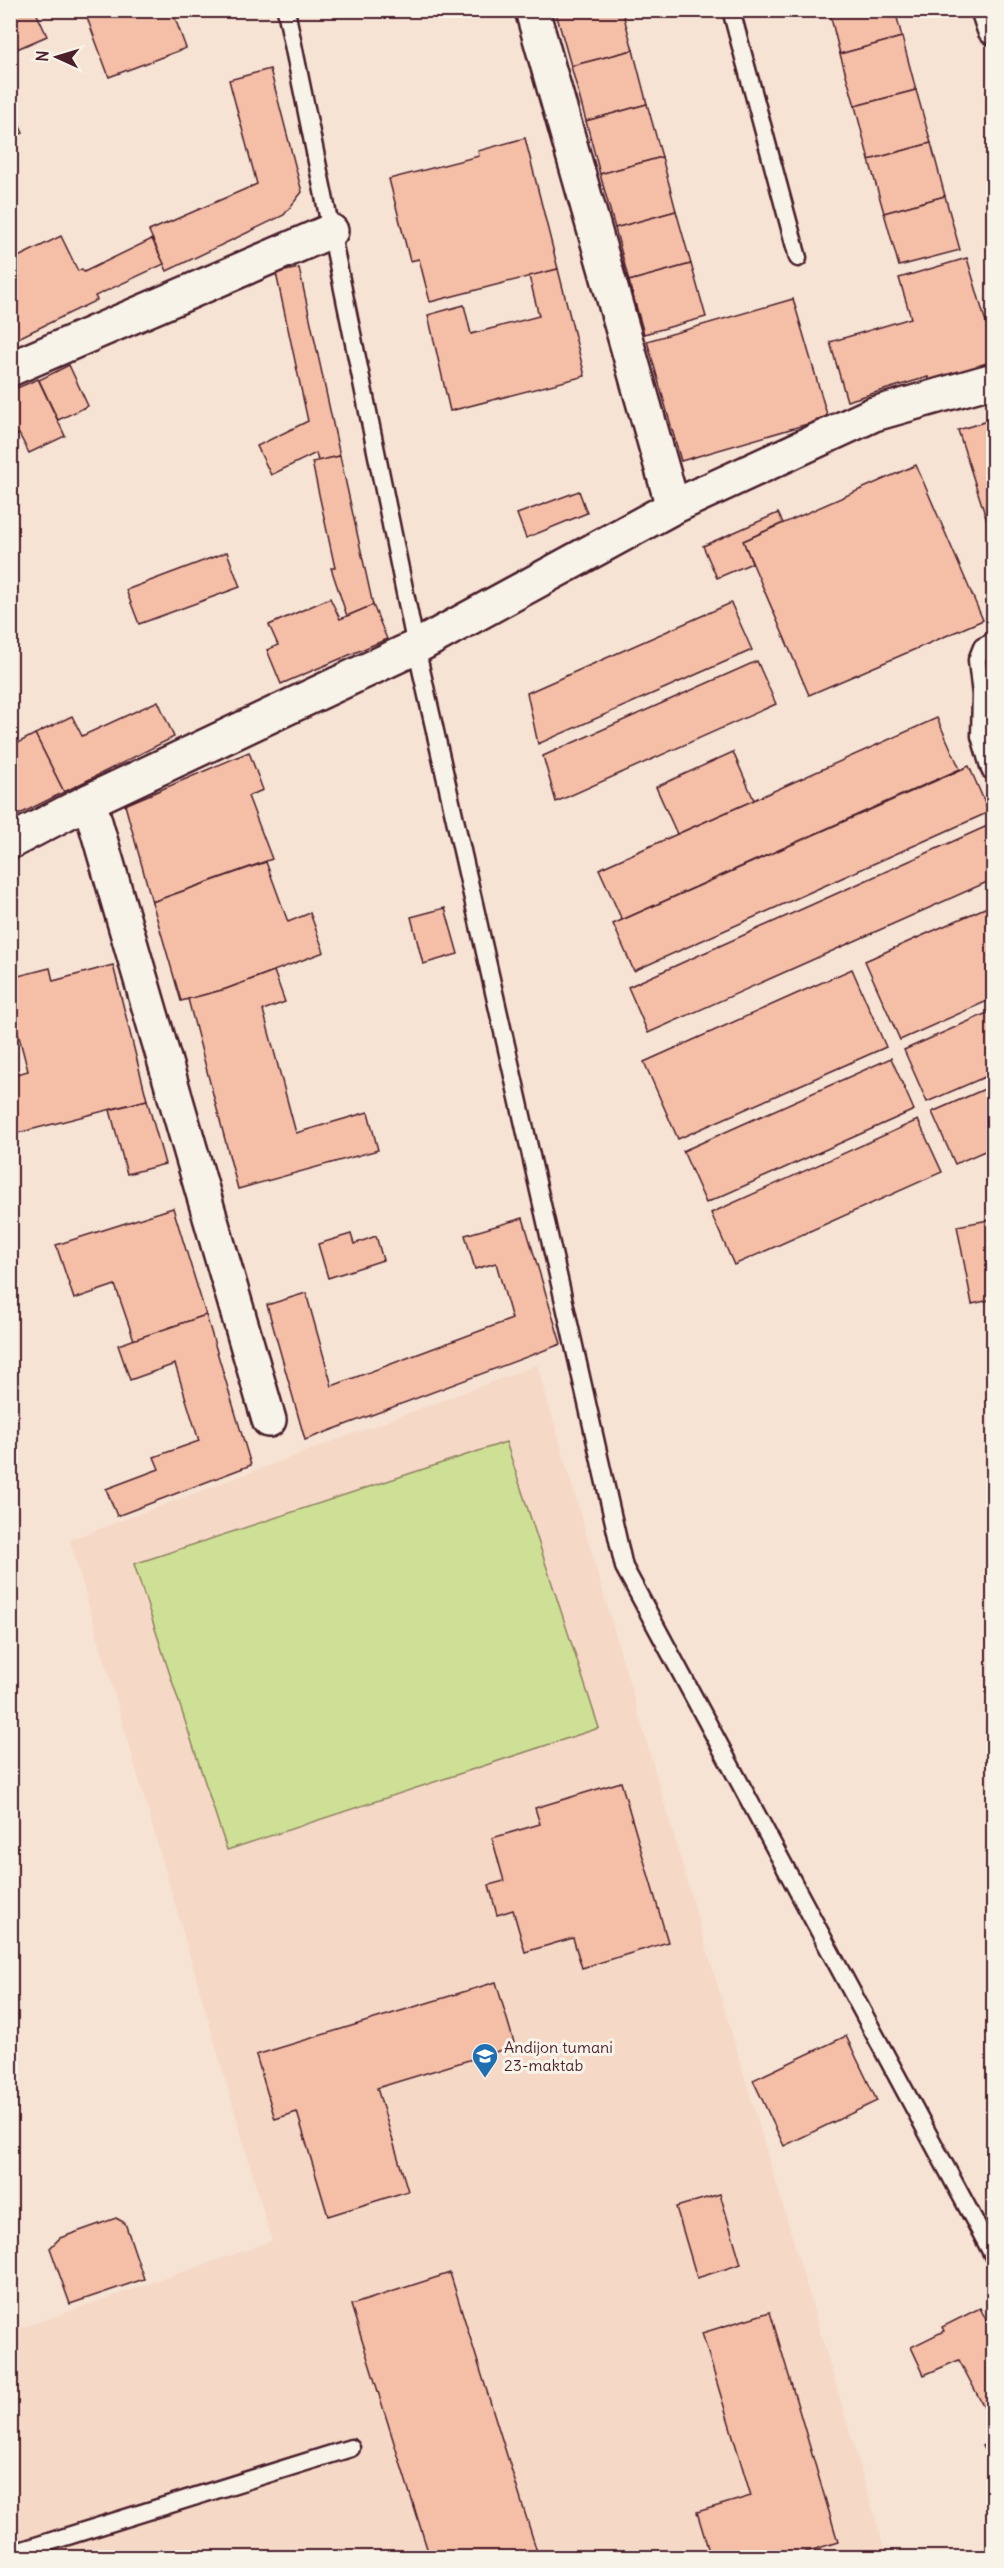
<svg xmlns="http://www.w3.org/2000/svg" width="1004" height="2568" viewBox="0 0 1004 2568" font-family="Delius,sans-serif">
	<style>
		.built { fill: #f5d8c6 }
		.green { fill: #cee095; stroke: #8c8060; stroke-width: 1.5 }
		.building { fill: #f4bea7; stroke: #4a1f2b; stroke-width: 1.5 }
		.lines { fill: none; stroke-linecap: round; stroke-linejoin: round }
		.service-casing { stroke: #4a1f2b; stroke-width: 21 }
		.minor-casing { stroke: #4a1f2b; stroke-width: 38 }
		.tertiary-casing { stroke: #4a1f2b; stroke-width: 38 }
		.service { stroke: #f7f3e8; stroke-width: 16 }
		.minor { stroke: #f7f3e8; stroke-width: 33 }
		.tertiary { stroke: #f7f3e8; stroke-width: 33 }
		.labels { text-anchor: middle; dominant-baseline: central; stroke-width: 6; stroke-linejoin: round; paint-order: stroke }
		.poi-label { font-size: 16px; fill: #4a1f2b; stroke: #f7f3e8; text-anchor: start }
	</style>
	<rect width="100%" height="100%" fill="#f6e3d4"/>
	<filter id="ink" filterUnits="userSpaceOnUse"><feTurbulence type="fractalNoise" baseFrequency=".0167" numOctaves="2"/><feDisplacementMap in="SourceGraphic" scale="12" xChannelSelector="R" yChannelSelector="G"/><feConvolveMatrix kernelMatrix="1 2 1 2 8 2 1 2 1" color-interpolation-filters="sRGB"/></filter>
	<g filter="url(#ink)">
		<polygon class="built" points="537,1365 697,1916 885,2551 868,2558 11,2557 10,2332 272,2241 70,1540"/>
		<polygon class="green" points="506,1442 599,1728 227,1850 134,1564"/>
		<g class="building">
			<polygon points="10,10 35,10 47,36 10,52"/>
			<polygon points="98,10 172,10 186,48 109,77 86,15"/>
			<polygon points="566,10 622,10 633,50 571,66 556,13"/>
			<polygon points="829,10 895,10 902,37 840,54"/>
			<polygon points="902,37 916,90 855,106 840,54"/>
			<polygon points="633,50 647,104 586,121 571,66"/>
			<polygon points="270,69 302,192 284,215 167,271 149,231 257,184 229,80"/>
			<polygon points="916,90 931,143 869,160 855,106"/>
			<polygon points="647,104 662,157 600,174 586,121"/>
			<polygon points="10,105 23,133 10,138"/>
			<polygon points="525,138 558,269 430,302 419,259 410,261 389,179 479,156 478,151"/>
			<polygon points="931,143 945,196 884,213 869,160"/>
			<polygon points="662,157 676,211 615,228 600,174"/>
			<polygon points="945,196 960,250 899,266 884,213"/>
			<polygon points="676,211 691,264 629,281 615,228"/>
			<polygon points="61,236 78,271 82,269 84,272 152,239 164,264 95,296 97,300 10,342 10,261"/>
			<polygon points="967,258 994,350 994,364 930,384 928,377 847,401 830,342 911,318 899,278"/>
			<polygon points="691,264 706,317 644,334 629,281"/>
			<polygon points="299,268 340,456 318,461 316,453 271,475 257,446 308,421 276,273"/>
			<polygon points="558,269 585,376 450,411 428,315 464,305 471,334 539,316 529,276"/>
			<polygon points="793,299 828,418 681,461 647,341"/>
			<polygon points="69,365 88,406 58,420 39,380"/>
			<polygon points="38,379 65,436 29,453 19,434 10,438 10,391"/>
			<polygon points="994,419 994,543 958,430"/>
			<polygon points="340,456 373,605 347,616 331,568 335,568 312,462"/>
			<polygon points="916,465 983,620 809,695 743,541"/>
			<polygon points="579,491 587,513 526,538 517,514"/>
			<polygon points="778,513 783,523 743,541 752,563 717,578 703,546"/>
			<polygon points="227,552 240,587 139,624 126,590"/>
			<polygon points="330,598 340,619 373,605 387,639 281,684 267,650 278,645 269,625"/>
			<polygon points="731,603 752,650 538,744 527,693"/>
			<polygon points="757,661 776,704 556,802 543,756"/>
			<polygon points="158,701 174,737 64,792 35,734 72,716 82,736"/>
			<polygon points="937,718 960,769 622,920 599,869"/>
			<polygon points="35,734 64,792 10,819 10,776 18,772 10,758 10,747"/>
			<polygon points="249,752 263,790 248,796 272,859 152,902 125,805"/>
			<polygon points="733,752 754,800 677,834 656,787"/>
			<polygon points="969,766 989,812 634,971 613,924"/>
			<polygon points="994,823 994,879 648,1033 628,987"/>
			<polygon points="266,862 288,922 310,913 324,952 226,989 181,1001 152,902"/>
			<polygon points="994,904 994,998 900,1040 865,961"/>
			<polygon points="445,908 458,954 423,964 411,917"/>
			<polygon points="113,965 147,1100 10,1135 10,1076 28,1071 10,1002 10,978 50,968 53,981"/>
			<polygon points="852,969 886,1047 678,1139 644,1062"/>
			<polygon points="274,971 285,1002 263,1010 296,1133 368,1112 378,1150 238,1189 188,999 226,989"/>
			<polygon points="994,1010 994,1073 927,1102 904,1050"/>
			<polygon points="891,1058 914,1110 706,1203 683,1151"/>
			<polygon points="994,1085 994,1147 955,1164 932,1112"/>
			<polygon points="147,1100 165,1164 127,1174 110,1110"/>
			<polygon points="918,1120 942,1172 734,1265 711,1213"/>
			<polygon points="173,1208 206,1315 134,1340 115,1285 74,1299 56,1245"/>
			<polygon points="523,1218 561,1344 305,1440 267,1305 306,1293 332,1386 512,1319 496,1263 475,1269 465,1235"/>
			<polygon points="994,1219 994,1299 972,1304 957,1226"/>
			<polygon points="351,1234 354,1244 376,1236 383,1260 328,1278 318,1244"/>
			<polygon points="206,1315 251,1465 117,1516 106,1489 159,1469 154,1457 199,1441 175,1364 130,1380 118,1345"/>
			<polygon points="621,1782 668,1942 582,1968 573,1938 525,1952 513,1910 497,1915 489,1885 504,1881 492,1838 540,1824 535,1808"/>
			<polygon points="496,1982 515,2046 377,2088 408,2191 328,2216 297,2112 275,2119 256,2055"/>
			<polygon points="846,2036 877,2101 784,2146 753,2080"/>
			<polygon points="720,2194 741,2264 697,2278 676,2207"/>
			<polygon points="116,2218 125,2223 144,2279 70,2304 50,2248 60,2238"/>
			<polygon points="450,2273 539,2558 430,2558 351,2305"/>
			<polygon points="980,2308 994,2335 994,2426 959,2360 924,2375 911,2347 944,2331 942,2327"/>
			<polygon points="770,2312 838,2542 787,2558 711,2558 697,2512 751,2496 702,2333"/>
			<polygon points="994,2439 994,2468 982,2446"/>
		</g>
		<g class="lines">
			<g class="service-casing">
				<g id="service">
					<polyline points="286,10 416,647 624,1567 994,2257"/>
					<polyline points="731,10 798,258"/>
					<polyline points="990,770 980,736 981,695 977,660 982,647 994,641"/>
					<polyline points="10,2554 351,2448"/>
				</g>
			</g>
			<g class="minor-casing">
				<g id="minor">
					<polyline points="532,10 673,507"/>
					<polyline points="10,369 331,231"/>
					<polyline points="89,801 269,1420"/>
					<polyline points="10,842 89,801 416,647 673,507 874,414 994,380"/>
				</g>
			</g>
			<g class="tertiary-casing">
				<polyline id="tertiary" points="988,10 994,28"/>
			</g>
			<use href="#service" class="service"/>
			<use href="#minor" class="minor"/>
			<use href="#tertiary" class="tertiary"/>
		</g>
	</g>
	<defs>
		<g id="school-pin" transform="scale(1.35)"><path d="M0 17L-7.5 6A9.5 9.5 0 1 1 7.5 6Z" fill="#1f6fb2" stroke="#f7f3e8"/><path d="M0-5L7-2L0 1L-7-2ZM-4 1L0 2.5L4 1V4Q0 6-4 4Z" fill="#fff"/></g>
	</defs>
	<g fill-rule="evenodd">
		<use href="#school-pin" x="485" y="2056"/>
	</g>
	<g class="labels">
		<g class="poi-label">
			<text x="504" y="2047">Andijon tumani<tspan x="504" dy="18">23-maktab</tspan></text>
		</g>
	</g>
	<rect width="1004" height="2568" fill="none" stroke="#f7f3e8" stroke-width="36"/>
	<rect x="18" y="18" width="968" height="2532" fill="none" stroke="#4a1f2b" stroke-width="2" filter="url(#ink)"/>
	<g transform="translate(57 57) rotate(274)" stroke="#f7f3e8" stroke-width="4.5" paint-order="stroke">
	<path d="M0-4.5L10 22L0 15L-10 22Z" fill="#4a1f2b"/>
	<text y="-9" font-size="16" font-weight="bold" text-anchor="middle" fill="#4a1f2b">N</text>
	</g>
</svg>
